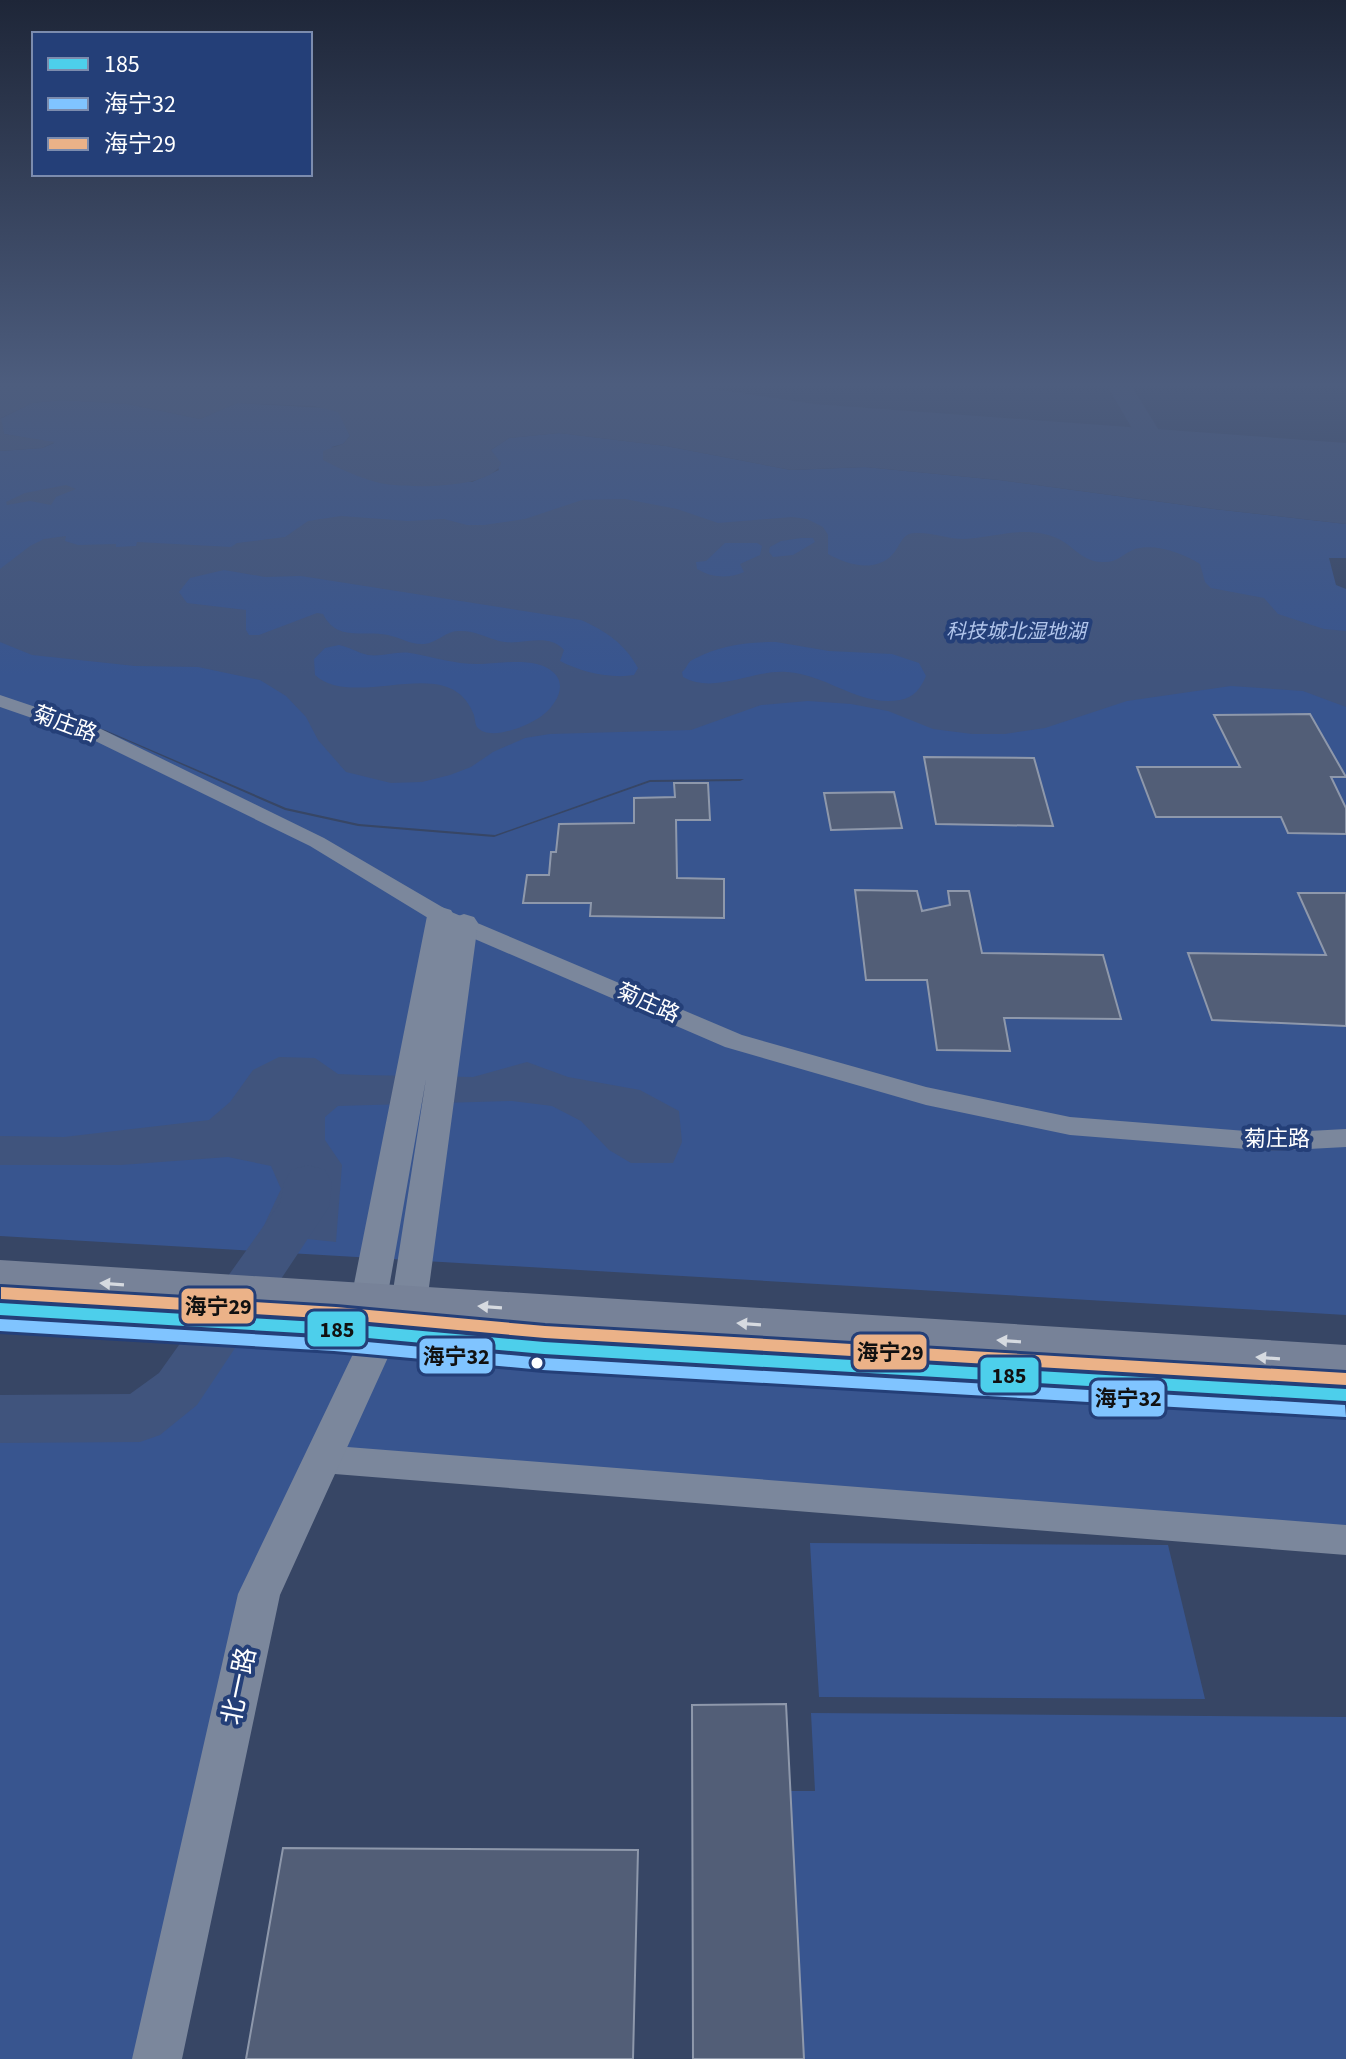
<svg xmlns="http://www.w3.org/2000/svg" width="1346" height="2059" viewBox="0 0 1346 2059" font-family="'Source Sans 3','Noto Sans SC',sans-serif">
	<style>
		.green { fill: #38558f }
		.water { fill: #40547d; fill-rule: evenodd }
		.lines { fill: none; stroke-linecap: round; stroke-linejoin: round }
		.river { fill: #40547d; fill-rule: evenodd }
		.building { fill: #525e77; stroke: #8e98ab; stroke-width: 2 }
		.minor { fill: #7b879c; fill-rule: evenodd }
		.tertiary { fill: #7b879c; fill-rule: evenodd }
		.secondary { fill: #778298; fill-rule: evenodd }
		.bus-1-casing { stroke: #243f78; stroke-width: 6 }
		.bus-2-casing { stroke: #243f78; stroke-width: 6 }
		.bus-3-casing { stroke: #243f78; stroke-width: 6 }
		.bus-1 { fill: #4dcfeb; fill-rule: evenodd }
		.bus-2 { fill: #80c4ff; fill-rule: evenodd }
		.bus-3 { fill: #ebb288; fill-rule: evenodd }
		.oneway { fill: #d6dae0 }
		.bus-dot { fill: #fff; stroke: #243f78; stroke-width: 3 }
		.labels { text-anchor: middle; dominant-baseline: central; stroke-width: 8; stroke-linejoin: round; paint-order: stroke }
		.far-water-label { font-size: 20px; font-style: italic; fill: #b1c5eb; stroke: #243f78 }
		.street-label { font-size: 22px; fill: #fff; stroke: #243f78 }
		.near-street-label { font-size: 26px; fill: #fff; stroke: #243f78 }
		.line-badge { stroke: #243f78; stroke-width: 3 }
		.pale-badge-label { font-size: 22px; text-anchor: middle; font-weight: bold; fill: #111 }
	</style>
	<rect width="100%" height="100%" fill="#374665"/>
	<g class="green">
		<polygon points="62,400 128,404 200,419 237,403 326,408 339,412 350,436 343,444 331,447 472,482 499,470 491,450 509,438 559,433 666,446 791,470 865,467 999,480 1214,509 1346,524 1346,558 1329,558 1336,585 1346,589 1346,1315 0,1236 0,707 105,731 285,810 358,826 494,837 650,782 740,781 744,779 650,780 495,835 359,824 286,808 105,730 0,705 0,451 42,448 54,443 4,434 0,419 32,403"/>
		<polygon points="234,1324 1346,1393 1346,1540 322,1459 259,1594 157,2059 0,2059 0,1437 123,1438 178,1411"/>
		<polygon points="810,1543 1168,1545 1205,1699 819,1697"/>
		<polygon points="811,1713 1346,1717 1346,2059 788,2059 777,1791 815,1791"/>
	</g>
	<g class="water">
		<path d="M0,387H699L814,404L1346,443V524L1214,509L999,480L865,467L791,470L666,446L559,433L509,438L491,450L501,463C493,490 399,489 376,482C358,477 340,469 323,460V451L343,444L350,436L338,412L313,406L237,403L200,419L128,404L62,400L32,403L1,418L4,434L55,442L42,448L0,451Z"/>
		<polygon points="66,485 76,489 56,497 51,505 30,501 7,505 6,502 25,493"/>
		<path d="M625,499L677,509L718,523L792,517L807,519L823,527L828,535V554C846,564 873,573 891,556C901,547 900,533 916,533C932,532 948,539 964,539C991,538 1016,528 1044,534C1072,539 1078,562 1102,562C1118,563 1122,554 1135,549C1155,543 1183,553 1200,564L1205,582L1211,588L1264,598L1278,614L1324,629L1346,631V707L1303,691L1231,686L1127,701L1045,728L1005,734H972L933,729L888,711L851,704L808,701L761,705L691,730L550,734L525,738L493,752L471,767L450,775L422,782L391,783L346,772L318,740L306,717L286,696L260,680L198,667L135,666L32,655L0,642V569L30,546L44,539L66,536L65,541L78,545L116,544V547L136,546L137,542L231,547L237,543L285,537L308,521L341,516L408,521L444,519L467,525H484L525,519L582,500ZM801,538H813L815,542L793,555L773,557L769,552L770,547L781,541ZM725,543H757L762,546L760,555L740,564L744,572C728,579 712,578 697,569L696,562L706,561ZM224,570L265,577L301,576L581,620C606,631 625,644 638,668L634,675C611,679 581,672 560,661L564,650C547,631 521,647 499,641C485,637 474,630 458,631C446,631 437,643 424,644C411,645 401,638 388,635C363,630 337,642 323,614L317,613L259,635H249L246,630V610L187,603L179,592L190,578ZM776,642L829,651L892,654L919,663L926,676C920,689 915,697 900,700C858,707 829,675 787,672C755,669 714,695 683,677L682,672C688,667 687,662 694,659C720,645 748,642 776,642ZM339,645C350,647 358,653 368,655C382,657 396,651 410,653C434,657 457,665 482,664C504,663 536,657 553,672C568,685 556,704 544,714C533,724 490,743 477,727C475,724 475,719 474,715C466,695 454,687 434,684C399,679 341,700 315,675L314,659L325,648Z"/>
		<polygon points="279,1057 315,1058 338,1074 362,1075 473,1077 527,1062 568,1077 640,1090 679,1111 682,1142 673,1163 631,1163 609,1150 581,1121 552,1106 512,1101 338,1106 325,1117 325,1140 342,1165 336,1242 260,1234 281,1189 271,1166 228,1157 121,1165 0,1165 0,1136 64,1137 209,1120 230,1102 253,1070"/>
	</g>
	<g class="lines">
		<g class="river">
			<polygon points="1108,387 1132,387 1183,469 1179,475 1159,475"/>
			<polygon points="308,1165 325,1170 332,1183 329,1207 197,1405 160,1435 140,1442 0,1443 0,1395 130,1394 159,1373 280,1203 284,1183 291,1170"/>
		</g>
	</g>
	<g class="building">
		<polygon points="1310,714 1346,777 1331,777 1346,808 1346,834 1288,833 1281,817 1156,817 1137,767 1240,767 1214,715"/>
		<polygon points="924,757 1034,758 1053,826 936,824"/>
		<polygon points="674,783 708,783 710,820 676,820 677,878 724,879 724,918 590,916 591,903 523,903 527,875 549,875 551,852 556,852 559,824 634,823 634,798 675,797"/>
		<polygon points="894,792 902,828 831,830 824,793"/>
		<polygon points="855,890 917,891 922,911 950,905 948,891 969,891 982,953 1103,955 1121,1019 1004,1018 1010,1051 937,1050 927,980 866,980"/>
		<polygon points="1298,893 1346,893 1346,1026 1212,1020 1188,953 1326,955"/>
		<polygon points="786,1704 804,2059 693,2059 692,1705"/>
		<polygon points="283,1848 638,1850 633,2059 246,2059"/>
	</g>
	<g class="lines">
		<g class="minor">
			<polygon points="0,695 101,729 324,838 449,911 742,1035 926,1087 1070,1117 1271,1133 1346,1129 1346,1147 1271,1151 1070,1135 926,1105 725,1047 433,921 310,846 87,737 0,707"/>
			<polygon points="322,1445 1346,1525 1346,1555 322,1473 311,1469 307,1459 311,1449"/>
		</g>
		<path class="tertiary" d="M441,907L451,910L455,917L464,914L474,917L478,923L427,1302L395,1342L280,1595L182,2059H132L238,1594L364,1331L351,1299L427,916L431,910ZM426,1079L392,1297L388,1301L387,1299Z"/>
		<polygon class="secondary" points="0,1260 1346,1345 1346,1414 544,1366 335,1347 0,1326"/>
		<g class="bus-1-casing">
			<polygon id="bus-1" points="0,1303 335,1323 544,1342 1346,1389 1346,1401 544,1354 335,1335 0,1315"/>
		</g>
		<g class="bus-2-casing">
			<polygon id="bus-2" points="0,1319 334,1339 543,1358 1345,1405 1346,1417 543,1370 334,1351 0,1331"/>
		</g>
		<g class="bus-3-casing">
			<polygon id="bus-3" points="1,1287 336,1307 545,1326 1346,1373 1346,1385 545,1338 336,1319 1,1299"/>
		</g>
		<use href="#bus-1" class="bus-1"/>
		<use href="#bus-2" class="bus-2"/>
		<use href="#bus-3" class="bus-3"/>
	</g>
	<defs><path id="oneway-solid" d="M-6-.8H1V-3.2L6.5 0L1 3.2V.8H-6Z" transform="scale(2)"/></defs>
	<g class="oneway">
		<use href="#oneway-solid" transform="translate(112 1284) rotate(-176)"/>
		<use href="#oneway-solid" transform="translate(490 1307) rotate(-176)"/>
		<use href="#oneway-solid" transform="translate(749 1324) rotate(-176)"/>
		<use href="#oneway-solid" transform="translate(1009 1341) rotate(-176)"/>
		<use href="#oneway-solid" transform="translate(1268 1358) rotate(-176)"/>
	</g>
	<linearGradient id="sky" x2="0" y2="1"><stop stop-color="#1e2638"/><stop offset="0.57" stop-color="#4d5d7e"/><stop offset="1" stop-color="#4d5d7e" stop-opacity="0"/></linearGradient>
	<rect width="1346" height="675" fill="url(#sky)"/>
	<circle class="bus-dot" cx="537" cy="1363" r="7"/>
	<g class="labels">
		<g class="far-water-label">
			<text x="1016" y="632">科技城北湿地湖</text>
		</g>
		<g class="street-label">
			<text transform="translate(65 724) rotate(20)">菊庄路</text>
			<text transform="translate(648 1003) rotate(24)">菊庄路</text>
			<text x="1277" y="1139">菊庄路</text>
		</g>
		<g class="near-street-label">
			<text transform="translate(239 1686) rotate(-78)">北一路</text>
		</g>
	</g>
	<g class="line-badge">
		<rect x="180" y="1287" width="75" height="38" rx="8" fill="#ebb288"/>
		<rect x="306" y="1310" width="61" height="38" rx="8" fill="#4dcfeb"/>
		<rect x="852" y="1333" width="76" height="38" rx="8" fill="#ebb288"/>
		<rect x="418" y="1337" width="76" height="38" rx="8" fill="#80c4ff"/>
		<rect x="979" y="1356" width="61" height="38" rx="8" fill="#4dcfeb"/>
		<rect x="1090" y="1379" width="76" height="39" rx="8" fill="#80c4ff"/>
	</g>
	<g class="pale-badge-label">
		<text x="218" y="1314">海宁29</text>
		<text x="337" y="1337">185</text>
		<text x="890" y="1360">海宁29</text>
		<text x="456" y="1364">海宁32</text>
		<text x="1009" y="1383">185</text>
		<text x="1128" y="1406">海宁32</text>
	</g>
	<rect x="32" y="32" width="280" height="144" fill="#243f78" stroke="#7c8cae" stroke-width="2"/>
	<rect x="48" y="58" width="40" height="12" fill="#4dcfeb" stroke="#7c8cae" stroke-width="2"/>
	<text x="104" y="72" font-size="24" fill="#ffffff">185</text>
	<rect x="48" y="98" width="40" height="12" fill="#80c4ff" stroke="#7c8cae" stroke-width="2"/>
	<text x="104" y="112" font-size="24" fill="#ffffff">海宁32</text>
	<rect x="48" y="138" width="40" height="12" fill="#ebb288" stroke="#7c8cae" stroke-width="2"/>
	<text x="104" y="152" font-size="24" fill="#ffffff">海宁29</text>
</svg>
